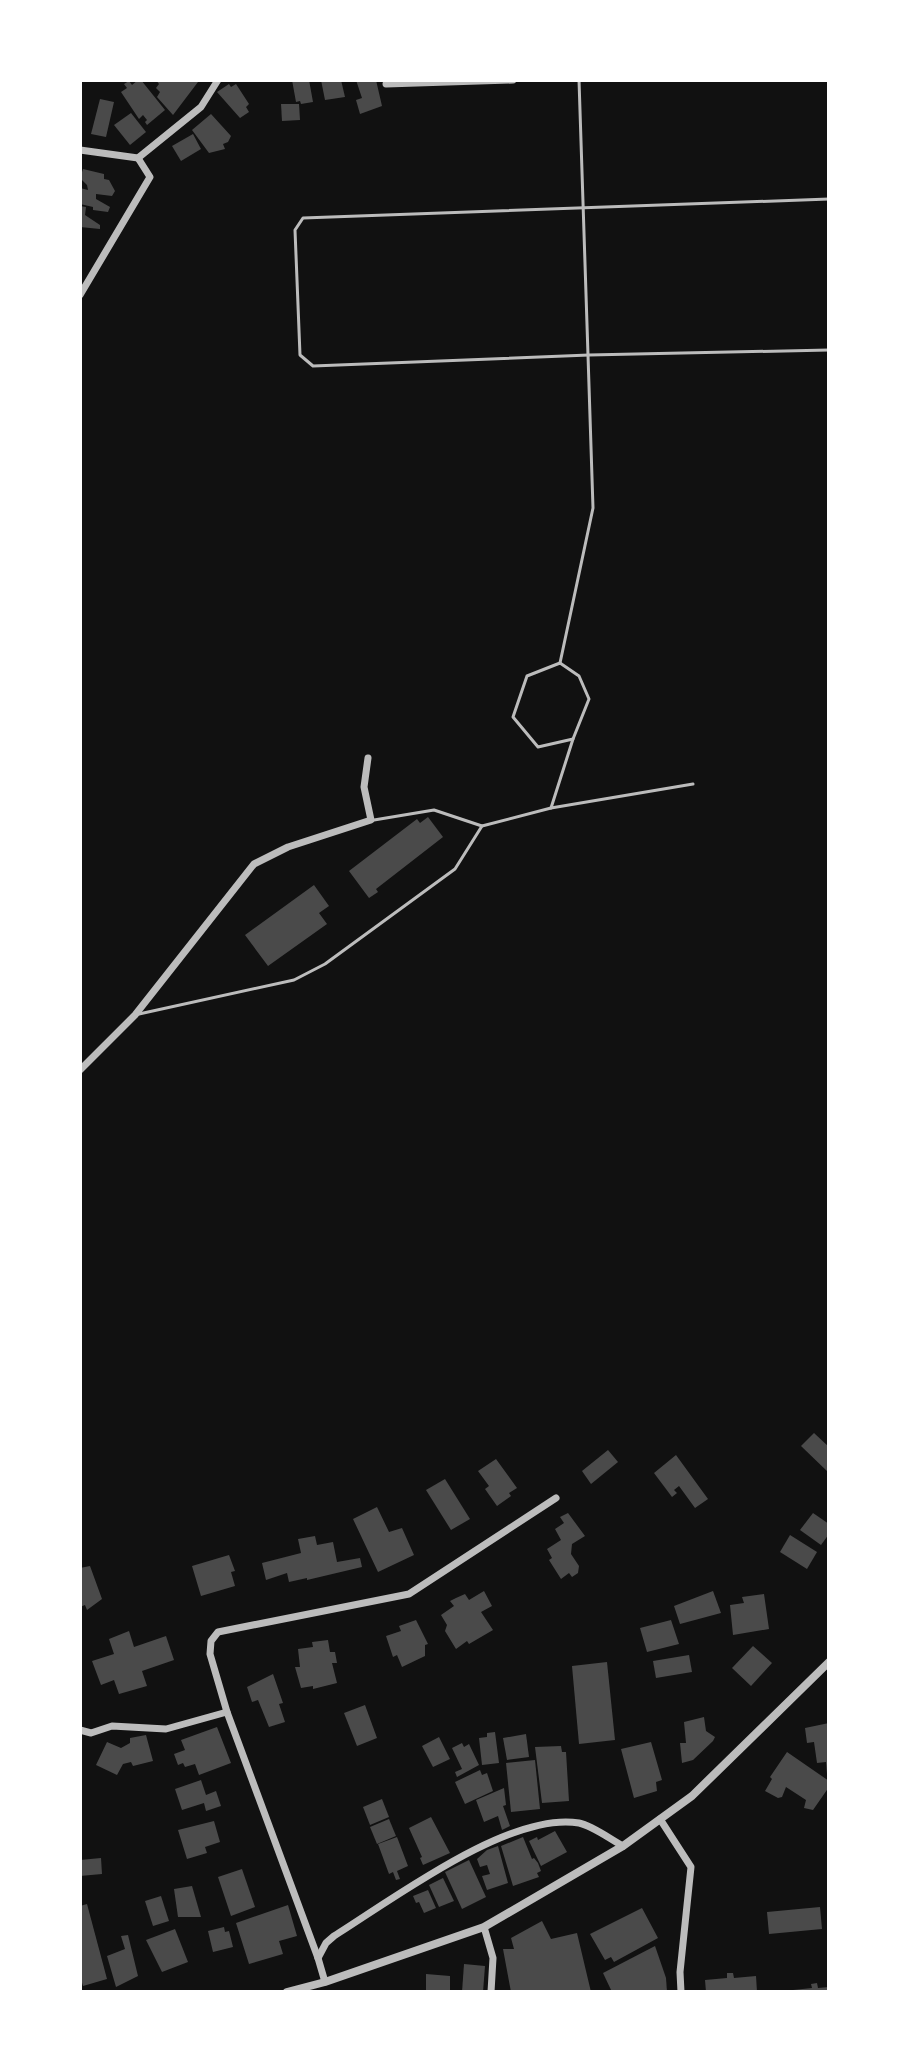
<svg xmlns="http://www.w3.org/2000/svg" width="909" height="2072" viewBox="0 0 909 2072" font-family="'Archivo Narrow',sans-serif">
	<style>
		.building { fill: #4a4a4a }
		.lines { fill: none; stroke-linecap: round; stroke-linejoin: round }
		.service { stroke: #bcbcbc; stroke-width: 3 }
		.minor { stroke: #bcbcbc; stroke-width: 7 }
		.tertiary { stroke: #bcbcbc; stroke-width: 8 }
	</style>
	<rect width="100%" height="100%" fill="#111"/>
	<g class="building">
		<polygon points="138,80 141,80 165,110 147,125 145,122 147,120 143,115 139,119 121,92 127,88 124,84 129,81 132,85"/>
		<polygon points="156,80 195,80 198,82 173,115 157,97 160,92 156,88 159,84"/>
		<polygon points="292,80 309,80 313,102 301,104 300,101 296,102"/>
		<polygon points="321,80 341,80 345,97 325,100"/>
		<polygon points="356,80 376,80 382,106 360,114 356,100 362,98"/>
		<polygon points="229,84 231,87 236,84 249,104 246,107 249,112 240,118 217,92"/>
		<polygon points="100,99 114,102 106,137 91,134"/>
		<polygon points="281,104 299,104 300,120 282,121"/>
		<polygon points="131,113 146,132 130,145 114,125"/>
		<polygon points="211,114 231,136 228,142 223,144 225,149 209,153 192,130"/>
		<polygon points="193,134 201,149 181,161 172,146"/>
		<polygon points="83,169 104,174 104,179 109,180 115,191 112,196 96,194 96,199 110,207 108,212 93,210 93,207 80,204 80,188 88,190 87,185 80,178"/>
		<polygon points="80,206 86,207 85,215 100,225 100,229 80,227"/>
		<polygon points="428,817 443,837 376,889 378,892 369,898 349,871 417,819 420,823"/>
		<polygon points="314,885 329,906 319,913 327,924 268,966 245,935"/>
		<polygon points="814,1433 829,1447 829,1473 801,1446"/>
		<polygon points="608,1450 618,1462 591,1484 582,1471"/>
		<polygon points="676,1455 708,1499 695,1508 679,1486 674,1490 677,1493 672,1497 654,1473"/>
		<polygon points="496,1459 517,1488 509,1493 511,1496 497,1506 485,1489 489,1486 478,1471"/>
		<polygon points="445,1479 470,1519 451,1530 426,1490"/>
		<polygon points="377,1507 389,1532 402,1528 414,1555 378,1572 353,1519"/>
		<polygon points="568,1513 585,1536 572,1544 571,1554 579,1566 578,1573 572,1577 569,1573 561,1579 549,1560 552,1558 547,1549 561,1540 555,1529 564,1523 560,1517"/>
		<polygon points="813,1513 829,1524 829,1534 821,1545 800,1530"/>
		<polygon points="790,1535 817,1552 807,1569 780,1552"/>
		<polygon points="315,1536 317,1545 333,1542 337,1562 360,1558 362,1567 307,1580 307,1578 289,1582 287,1573 266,1580 262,1563 301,1553 298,1539"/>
		<polygon points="229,1555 235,1571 231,1572 235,1586 201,1596 192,1566"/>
		<polygon points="90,1566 102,1599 87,1610 85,1605 80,1607 80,1568"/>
		<polygon points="484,1591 492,1606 481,1612 493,1630 469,1644 467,1641 456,1649 445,1631 447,1625 441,1615 454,1606 450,1601 456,1598 465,1594 469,1600"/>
		<polygon points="713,1591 721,1613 680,1624 674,1606"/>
		<polygon points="764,1594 769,1629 733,1635 730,1605 744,1603 742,1597"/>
		<polygon points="416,1620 428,1644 425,1645 425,1656 402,1667 397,1655 393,1657 386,1636 401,1631 399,1626"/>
		<polygon points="671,1620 679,1644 647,1652 640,1628"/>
		<polygon points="129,1631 134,1647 166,1636 174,1660 142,1671 147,1686 119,1694 114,1680 101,1685 92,1661 114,1654 109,1639"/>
		<polygon points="328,1640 330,1652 335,1652 337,1663 332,1663 337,1683 313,1689 313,1686 301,1688 295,1667 300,1667 298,1649 313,1647 312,1642"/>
		<polygon points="753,1646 772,1663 751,1686 732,1668"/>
		<polygon points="689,1655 692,1672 656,1678 653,1661"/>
		<polygon points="607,1662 615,1740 579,1744 572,1666"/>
		<polygon points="273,1674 283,1703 279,1704 285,1722 269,1727 258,1700 252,1702 247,1687"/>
		<polygon points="365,1705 377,1738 357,1746 344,1713"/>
		<polygon points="704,1717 706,1731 715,1737 713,1741 693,1760 682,1763 680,1743 686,1743 684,1722"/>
		<polygon points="829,1723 829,1774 827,1774 826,1762 817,1763 814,1742 807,1743 805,1728"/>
		<polygon points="217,1727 231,1763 199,1775 195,1764 185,1767 183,1763 178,1765 174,1754 185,1750 181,1740"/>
		<polygon points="495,1732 499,1763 482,1765 479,1738 487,1737 487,1733"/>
		<polygon points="526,1734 529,1757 507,1760 503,1738"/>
		<polygon points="146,1735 153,1761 133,1766 131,1762 123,1764 117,1775 96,1765 107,1742 121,1748 130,1743 130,1738"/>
		<polygon points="439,1737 450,1759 433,1767 422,1746"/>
		<polygon points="651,1742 662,1780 656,1782 657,1791 634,1798 621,1749"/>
		<polygon points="462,1743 464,1747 469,1744 479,1765 457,1777 455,1772 462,1769 452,1748"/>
		<polygon points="561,1746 562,1752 566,1752 569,1801 542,1803 535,1747"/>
		<polygon points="787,1752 829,1781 829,1787 813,1810 804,1808 806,1800 786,1787 782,1797 778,1798 765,1791 772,1779 770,1777"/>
		<polygon points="535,1760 540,1809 511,1812 506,1763"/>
		<polygon points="480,1770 482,1775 487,1773 493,1791 465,1804 455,1782"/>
		<polygon points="201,1780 206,1795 216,1791 221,1806 206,1811 204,1803 182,1810 175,1789"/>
		<polygon points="504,1788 506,1805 503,1806 510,1826 502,1830 498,1816 484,1822 476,1800"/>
		<polygon points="382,1799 389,1817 370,1825 363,1807"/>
		<polygon points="431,1817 450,1853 423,1865 420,1858 422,1857 409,1828"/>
		<polygon points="389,1819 396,1836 377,1844 370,1827"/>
		<polygon points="214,1821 220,1842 205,1847 207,1853 187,1859 178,1830"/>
		<polygon points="555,1831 567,1852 541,1866 529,1841 537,1837 538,1840"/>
		<polygon points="397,1837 408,1866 397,1871 400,1879 396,1880 393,1872 389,1874 378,1844"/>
		<polygon points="523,1837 532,1859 534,1858 538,1863 541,1871 537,1873 539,1877 513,1886 501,1846"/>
		<polygon points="498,1846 508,1883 487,1890 482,1876 490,1874 487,1865 480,1867 477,1859 487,1850"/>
		<polygon points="101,1858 102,1874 80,1876 80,1860"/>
		<polygon points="469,1860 486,1897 462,1909 445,1872"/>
		<polygon points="242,1869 255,1907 231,1916 218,1877"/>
		<polygon points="443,1878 454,1901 439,1907 429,1885"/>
		<polygon points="192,1886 201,1917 178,1917 174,1889"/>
		<polygon points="428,1890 436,1908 424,1913 419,1902 416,1903 413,1896"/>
		<polygon points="161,1896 169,1921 153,1926 145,1901"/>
		<polygon points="87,1904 107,1979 83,1986 80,1976 80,1906"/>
		<polygon points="288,1905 297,1936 279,1941 283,1954 249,1964 236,1923"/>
		<polygon points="820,1907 822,1929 769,1934 767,1912"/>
		<polygon points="642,1908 658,1938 614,1962 611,1957 605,1960 590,1934"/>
		<polygon points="542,1921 551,1939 577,1933 591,1992 511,1992 503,1949 514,1949 511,1938"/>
		<polygon points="224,1927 225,1932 229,1931 233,1947 213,1952 208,1931"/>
		<polygon points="175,1929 188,1962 162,1972 146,1940"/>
		<polygon points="128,1935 138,1976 116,1987 107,1956 125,1949 121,1936"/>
		<polygon points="655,1946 666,1978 667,1992 612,1992 603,1973"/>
		<polygon points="464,1964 485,1966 483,1992 462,1992"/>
		<polygon points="727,1973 733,1973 734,1978 756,1976 757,1992 706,1992 705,1980 727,1978"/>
		<polygon points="426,1974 450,1976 450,1992 426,1992"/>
		<polygon points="817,1983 818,1988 829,1987 829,1992 793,1992 793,1990 812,1988 811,1984"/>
	</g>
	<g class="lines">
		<g class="service">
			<polyline points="829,199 303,218 295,230 300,355 313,366 589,355 829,350"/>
			<polyline points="560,663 593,508 579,80"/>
			<polygon points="560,663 579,676 589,699 573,739 538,747 513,717 527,676"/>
			<polyline points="551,808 573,739"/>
			<polyline points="374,820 434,810 482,826"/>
			<polyline points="139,1014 294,980 325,964 455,869 482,826 551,808 693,784"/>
		</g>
		<g class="minor">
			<polyline points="386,84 513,80"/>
			<polyline points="80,150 138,158 201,107 218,80"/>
			<polyline points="80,295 150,177 138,158"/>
			<polyline points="80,1070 135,1015 254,864 288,847 371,820 364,787 368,758"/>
			<polyline points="80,1730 91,1733 112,1726 166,1729 227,1712"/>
			<polyline points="660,1819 691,1867 680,1972 681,1992"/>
			<polyline points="484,1927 493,1958 491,1992"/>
			<path d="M318,1958L326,1943L334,1936C392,1900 510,1811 579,1823C593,1826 610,1839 623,1846"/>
			<polyline points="325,1982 318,1958 227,1712 210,1654 211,1641 218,1632 409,1594 556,1498"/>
		</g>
		<polyline class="tertiary" points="287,1992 325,1982 484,1927 623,1846 692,1796 829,1662"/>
	</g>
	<rect width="909" height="2072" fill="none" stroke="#ffffff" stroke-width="164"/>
</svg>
